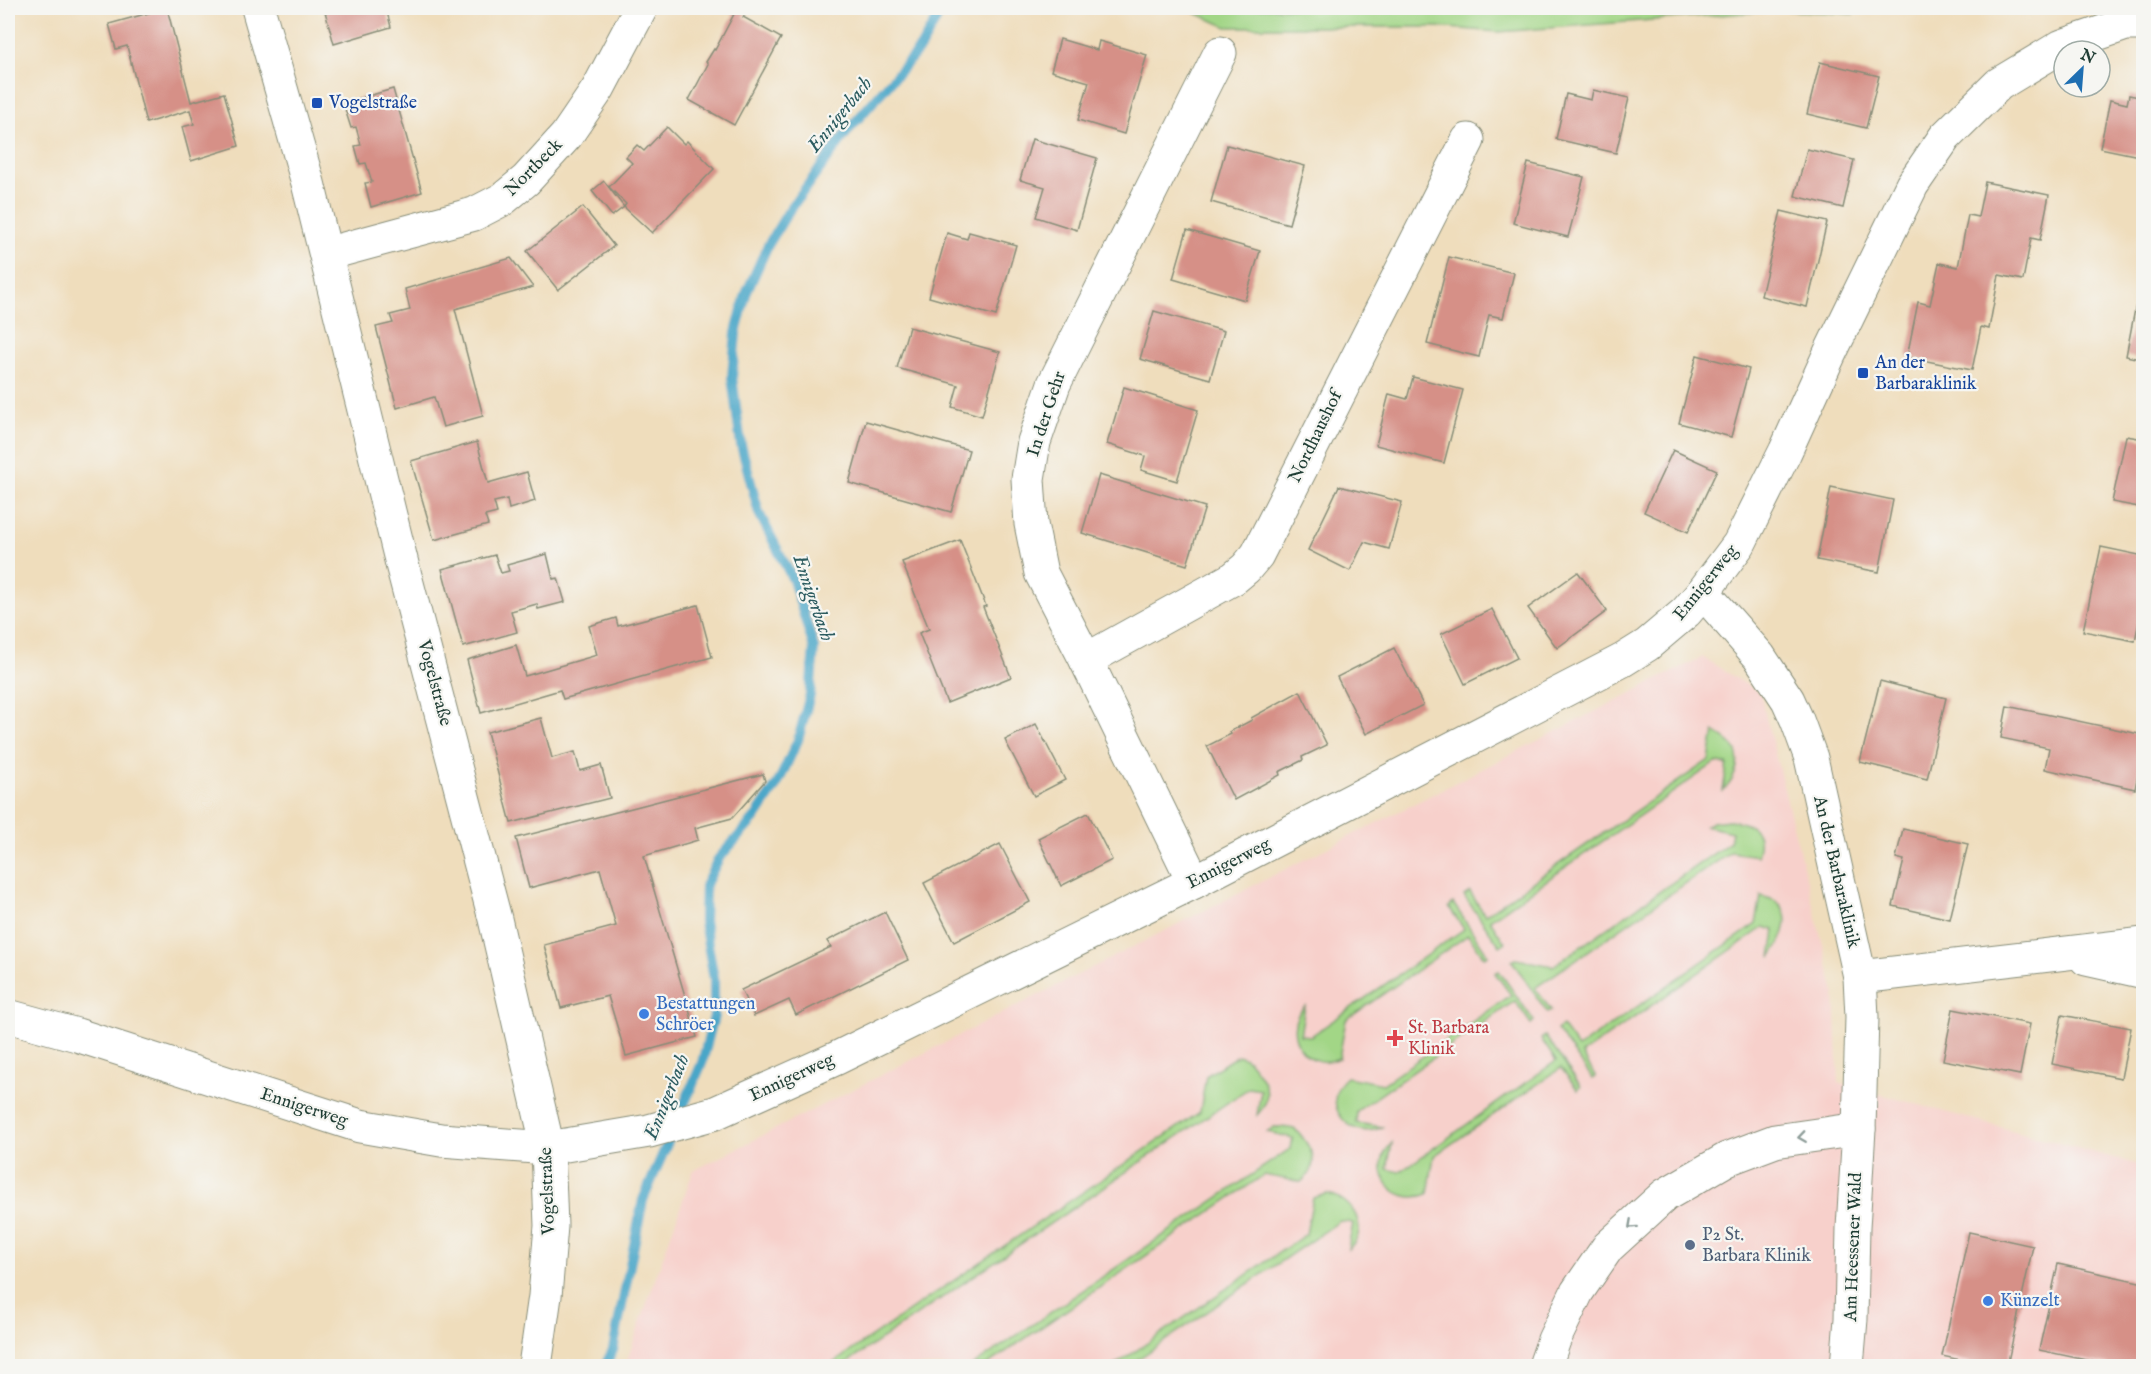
<svg xmlns="http://www.w3.org/2000/svg" width="2151" height="1374" viewBox="0 0 2151 1374" font-family="'IM FELL English',serif">
	<style>
		.built { fill: #f7d0cb }
		.green { fill: #a2d686; stroke: #608a5d; stroke-width: 1.5 }
		.lines { fill: none; stroke-linecap: round; stroke-linejoin: round }
		.stream { stroke: #4aa6c8; stroke-width: 10 }
		.building { fill: #d69087 }
		.minor-casing { stroke: #878d78; stroke-width: 35 }
		.minor { stroke: #fff; stroke-width: 33 }
		.oneway { stroke: #8f9e9a }
		.transit-dot { fill: #1a4fb4; stroke: #f6f6f2; stroke-width: 2 }
		.shop-dot { fill: #3f7fe0; stroke: #f6f6f2; stroke-width: 2 }
		.health-dot { fill: #e0444e; stroke: #f6f6f2; stroke-width: 2 }
		.service-dot { fill: #5c6f8a; stroke: #f6f6f2; stroke-width: 2 }
		.labels { text-anchor: middle; dominant-baseline: central; stroke-width: 4.5; stroke-linejoin: round; paint-order: stroke }
		.transit-label { font-size: 18px; fill: #164399; stroke: #f6f6f2; text-anchor: start }
		.street-label { font-size: 18px; fill: #1f3d34; stroke: #f6f6f2 }
		.shop-label { font-size: 18px; fill: #366cbe; stroke: #f6f6f2; text-anchor: start }
		.health-label { font-size: 18px; fill: #be3a42; stroke: #f6f6f2; text-anchor: start }
		.service-label { font-size: 18px; fill: #4e5e75; stroke: #f6f6f2; text-anchor: start }
		.water-label { font-size: 20px; font-style: italic; fill: #2c5c60; stroke: #f6f6f2 }
	</style>
	<rect width="100%" height="100%" fill="#f6f6f2"/>
	<filter id="ink" filterUnits="userSpaceOnUse"><feTurbulence type="fractalNoise" baseFrequency=".0167" numOctaves="2"/><feDisplacementMap in="SourceGraphic" scale="12" xChannelSelector="R" yChannelSelector="G"/><feConvolveMatrix kernelMatrix="1 2 1 2 8 2 1 2 1" color-interpolation-filters="sRGB"/></filter>
	<filter id="wash" filterUnits="userSpaceOnUse"><feTurbulence type="fractalNoise" baseFrequency=".008" numOctaves="4" result="noise"/><feDisplacementMap in="SourceGraphic" scale="24" xChannelSelector="R" yChannelSelector="G"/><feGaussianBlur stdDeviation="1.35" result="paint"/><feColorMatrix in="noise" values="0 0 0 0 0 0 0 0 0 0 0 0 0 0 0 0 0 1.4 0 .05"/><feComposite in="paint" operator="in"/></filter>
	<g filter="url(#wash)">
		<rect width="100%" height="100%" fill="#efddbc"/>
		<polygon class="built" points="1702,657 1760,693 1835,993 1839,1083 2143,1166 2143,1366 625,1366 693,1171"/>
		<g class="green">
			<polygon points="1184,8 1853,8 1853,14 1783,10 1498,32 1437,27 1227,27"/>
			<path d="M1714,732C1719,735 1726,739 1730,743C1745,757 1735,780 1723,791L1727,764L1715,763L1490,920L1505,943L1500,946L1464,896L1470,892L1485,915L1709,760Z"/>
			<path d="M1729,820C1752,823 1765,830 1757,856L1731,852L1535,988L1551,1010L1547,1012L1512,961L1516,959L1553,966L1730,842L1732,832L1705,826L1713,822Z"/>
			<path d="M1761,896C1768,898 1778,900 1782,907C1792,922 1780,945 1771,957L1775,930L1764,927L1582,1054L1596,1077L1593,1079L1557,1030L1562,1026L1578,1048L1756,924Z"/>
			<path d="M1453,903L1488,955L1484,957L1468,935L1346,1020L1339,1058C1307,1074 1278,1031 1305,1006L1300,1035L1311,1036L1464,929L1449,907Z"/>
			<path d="M1499,971L1534,1021L1531,1024L1515,1001L1357,1111L1356,1123L1382,1127C1350,1143 1317,1102 1347,1077L1383,1084L1511,995L1495,973Z"/>
			<path d="M1545,1036L1581,1087L1578,1090L1561,1068L1434,1156L1428,1194C1394,1208 1366,1170 1392,1143L1387,1169L1400,1172L1556,1061L1541,1039Z"/>
			<path d="M1238,1055C1248,1058 1251,1063 1257,1071C1268,1086 1272,1100 1257,1115L1261,1090L1249,1088L842,1366H829L1200,1112L1206,1076Z"/>
			<path d="M1274,1127C1281,1127 1287,1127 1294,1129C1300,1132 1303,1138 1307,1144C1316,1158 1315,1171 1301,1182L1264,1175L985,1366H972L1291,1148L1293,1138L1267,1132Z"/>
			<path d="M1326,1194C1351,1196 1373,1230 1348,1249L1353,1223L1340,1221L1128,1366H1114L1306,1234L1313,1198Z"/>
		</g>
		<g class="lines">
			<g class="stream">
				<polyline points="679,1116 702,1063 714,1016 714,979 704,921 705,886 719,858 755,818 778,783 798,740 810,695 814,648 793,580 759,513 741,445 732,377 736,333 746,294 767,247 788,212 850,128 920,48 943,8"/>
				<polyline points="605,1366 613,1350 643,1200 673,1130"/>
			</g>
		</g>
		<g id="blocks">
			<g class="building">
				<polygon points="167,8 191,102 224,93 239,146 191,161 182,127 194,124 190,110 146,123 127,46 116,49 109,24"/>
				<polygon points="324,8 386,8 391,27 334,44"/>
				<polygon points="721,8 749,8 743,17 781,38 734,125 689,100 708,64 706,62 714,49 715,50 734,14"/>
				<polygon points="1060,39 1097,50 1099,41 1147,55 1124,134 1078,120 1089,82 1051,71"/>
				<polygon points="1820,62 1879,76 1866,128 1807,114"/>
				<polygon points="393,89 422,192 371,207 365,183 372,182 366,163 360,164 355,146 361,145 356,127 351,128 343,103"/>
				<polygon points="1593,90 1629,98 1616,153 1556,139 1566,94 1591,100"/>
				<polygon points="2129,95 2144,98 2144,157 2100,148 2110,100 2127,104"/>
				<polygon points="667,127 684,144 687,141 714,169 652,233 624,207 626,204 609,187 632,163 626,157 637,145 644,151"/>
				<polygon points="1032,139 1097,158 1077,230 1036,217 1045,187 1020,180"/>
				<polygon points="1227,145 1305,166 1289,224 1211,202"/>
				<polygon points="1807,149 1854,160 1843,208 1795,196"/>
				<polygon points="1528,163 1584,177 1568,237 1513,223"/>
				<polygon points="604,181 624,207 612,216 592,191"/>
				<polygon points="1985,182 2049,195 2040,240 2031,238 2023,280 1999,275 1989,329 1981,327 1972,370 1907,357 1918,302 1930,305 1939,263 1958,267 1968,215 1978,217"/>
				<polygon points="583,207 614,246 558,290 527,251"/>
				<polygon points="1781,211 1827,222 1807,307 1761,296"/>
				<polygon points="1187,230 1260,251 1245,300 1173,279"/>
				<polygon points="969,232 1016,245 996,316 929,297 947,233 967,239"/>
				<polygon points="1449,257 1514,273 1503,318 1489,315 1479,357 1427,344"/>
				<polygon points="511,258 533,287 455,309 483,416 443,427 434,397 397,408 376,327 393,323 390,315 410,310 405,289"/>
				<polygon points="2142,273 2144,274 2144,360 2126,356"/>
				<polygon points="1154,311 1224,331 1210,379 1140,359"/>
				<polygon points="909,327 1000,352 982,416 952,407 958,385 897,368"/>
				<polygon points="1697,355 1749,369 1731,437 1679,423"/>
				<polygon points="1413,377 1463,390 1444,463 1376,445 1389,394 1407,399"/>
				<polygon points="1124,387 1198,410 1177,481 1141,470 1145,456 1107,444"/>
				<polygon points="866,421 969,450 951,512 849,483"/>
				<polygon points="2126,436 2144,439 2144,508 2112,502"/>
				<polygon points="477,442 488,483 527,472 535,501 509,509 507,499 494,502 497,513 485,516 488,525 434,540 411,461"/>
				<polygon points="1673,450 1717,470 1688,532 1644,512"/>
				<polygon points="1099,475 1205,507 1187,565 1082,533"/>
				<polygon points="1339,486 1402,502 1389,549 1364,542 1350,571 1308,550"/>
				<polygon points="1831,487 1893,500 1879,572 1817,560"/>
				<polygon points="960,540 986,606 983,607 1011,677 947,703 919,633 929,629 902,562"/>
				<polygon points="2101,547 2144,556 2144,607 2142,607 2135,641 2083,631"/>
				<polygon points="547,554 553,579 558,578 565,602 538,609 537,604 511,611 517,632 463,647 442,569 495,555 501,573 509,571 507,565"/>
				<polygon points="1578,572 1607,611 1557,648 1528,608"/>
				<polygon points="698,605 712,657 563,699 560,690 481,713 467,660 516,645 525,676 597,655 589,626 616,618 618,626"/>
				<polygon points="1492,609 1517,658 1465,684 1441,634"/>
				<polygon points="1394,648 1423,705 1366,734 1337,677"/>
				<polygon points="1880,681 1946,698 1927,779 1860,762"/>
				<polygon points="1300,691 1327,745 1302,757 1303,760 1279,772 1280,775 1234,800 1207,746 1231,734 1229,732 1252,720 1251,718"/>
				<polygon points="2007,706 2144,735 2144,760 2141,760 2135,789 2045,769 2049,748 2001,738"/>
				<polygon points="541,718 552,758 575,752 580,771 601,765 610,798 511,823 487,732"/>
				<polygon points="1036,724 1065,780 1034,796 1005,740"/>
				<polygon points="763,774 765,781 732,818 695,828 698,840 644,856 697,1037 626,1056 608,996 561,1008 544,945 616,926 600,869 529,888 516,838"/>
				<polygon points="1088,813 1112,860 1061,886 1038,838"/>
				<polygon points="1903,829 1968,844 1950,919 1893,906 1904,860 1896,858"/>
				<polygon points="1000,844 1030,902 954,942 924,883"/>
				<polygon points="885,912 908,960 796,1015 789,1000 754,1016 741,990 831,947 827,941"/>
				<polygon points="1953,1009 2030,1024 2020,1075 1943,1060"/>
				<polygon points="2062,1015 2131,1028 2121,1078 2052,1064"/>
				<polygon points="1969,1232 2033,1246 2007,1366 1988,1366 1942,1356"/>
				<polygon points="2058,1264 2144,1283 2144,1366 2114,1366 2039,1350"/>
			</g>
		</g>
	</g>
	<g filter="url(#ink)">
		<use href="#blocks" fill-opacity="0" stroke="#878d78" stroke-width="1.5"/>
		<g class="lines">
			<g class="minor-casing">
				<g id="minor">
					<polyline points="258,8 308,183 403,568 495,919 548,1148 551,1226 545,1296 535,1366"/>
					<polyline points="326,254 474,214 503,199 526,180 566,136 598,89 641,8"/>
					<polyline points="1703,592 1759,656 1788,700 1797,720 1811,758 1860,977 1862,1017 1859,1129 1853,1228 1851,1319 1847,1366"/>
					<polyline points="1086,660 1234,578 1246,568 1257,555 1468,140"/>
					<polyline points="1194,882 1086,660 1041,573 1031,524 1028,479 1034,442 1054,384 1220,53"/>
					<polyline points="2086,959 2144,972"/>
					<polyline points="1860,977 2144,944"/>
					<polyline points="8,1016 77,1035 360,1126 441,1140 548,1148 649,1131 715,1113 837,1058 1194,882 1623,660 1647,645 1686,612 1703,592 1739,544 1785,452 1830,353 1912,185 1945,137 1999,84 2062,46 2126,24 2144,24"/>
					<polyline points="1545,1366 1554,1340 1577,1292 1608,1247 1665,1195 1727,1159 1775,1141 1859,1129"/>
				</g>
			</g>
			<use href="#minor" class="minor"/>
		</g>
		<defs><path id="oneway-chevron" d="M-2-3.5L2.5 0L-2 3.5" fill="none" stroke-width="1.6" stroke-linecap="round" stroke-linejoin="round" transform="scale(1.5)"/></defs>
		<g class="oneway">
			<use href="#oneway-chevron" transform="translate(1802 1137) rotate(172)"/>
			<use href="#oneway-chevron" transform="translate(1632 1225) rotate(138)"/>
		</g>
	</g>
	<g class="transit-dot">
		<rect x="311" y="97" width="12" height="12" rx="3"/>
		<rect x="1857" y="367" width="12" height="12" rx="3"/>
	</g>
	<g class="shop-dot">
		<circle cx="644" cy="1014" r="6"/>
		<circle cx="1988" cy="1301" r="6"/>
	</g>
	<path class="health-dot" d="M1392 1029h6v6h6v6h-6v6h-6v-6h-6v-6h6z"/>
	<circle class="service-dot" cx="1690" cy="1245" r="6"/>
	<g class="labels">
		<g class="transit-label">
			<text x="329" y="103">Vogelstraße</text>
			<text x="1875" y="363">An der<tspan x="1875" dy="21">Barbaraklinik</tspan></text>
		</g>
		<g class="street-label">
			<text transform="translate(534 168) rotate(-45)">Nortbeck</text>
			<text transform="translate(1047 414) rotate(-72)">In der Gehr</text>
			<text transform="translate(1316 437) rotate(-64)">Nordhaushof</text>
			<text transform="translate(1706 583) rotate(-51)">Ennigerweg</text>
			<text transform="translate(434 683) rotate(75)">Vogelstraße</text>
			<text transform="translate(1229 864) rotate(-27)">Ennigerweg</text>
			<text transform="translate(1836 872) rotate(77)">An der Barbaraklinik</text>
			<text transform="translate(792 1078) rotate(-25)">Ennigerweg</text>
			<text transform="translate(304 1108) rotate(18)">Ennigerweg</text>
			<text transform="translate(548 1191) rotate(-92)">Vogelstraße</text>
			<text transform="translate(1854 1247) rotate(-88)">Am Heessener Wald</text>
		</g>
		<g class="shop-label">
			<text x="656" y="1004">Bestattungen<tspan x="656" dy="21">Schröer</tspan></text>
			<text x="2000" y="1301">Künzelt</text>
		</g>
		<g class="health-label">
			<text x="1408" y="1028">St. Barbara<tspan x="1408" dy="21">Klinik</tspan></text>
		</g>
		<g class="service-label">
			<text x="1702" y="1235">P2 St.<tspan x="1702" dy="21">Barbara Klinik</tspan></text>
		</g>
		<g class="water-label">
			<text transform="translate(840 115) rotate(-51)">Ennigerbach</text>
			<text transform="translate(813 598) rotate(71)">Ennigerbach</text>
			<text transform="translate(667 1097) rotate(-68)">Ennigerbach</text>
		</g>
	</g>
	<rect width="2151" height="1374" fill="none" stroke="#f6f6f2" stroke-width="30"/>
	<g transform="translate(2082 69) rotate(25)"><circle r="28" fill="#f6f6f2" stroke="#a0aca6" stroke-width="1.5"/>
	<path d="M0-4.5L10 22L0 15L-10 22Z" fill="#1f6fb2"/>
	<text y="-9" font-size="16" font-weight="bold" text-anchor="middle" fill="#1f3d34">N</text>
	</g>
</svg>
